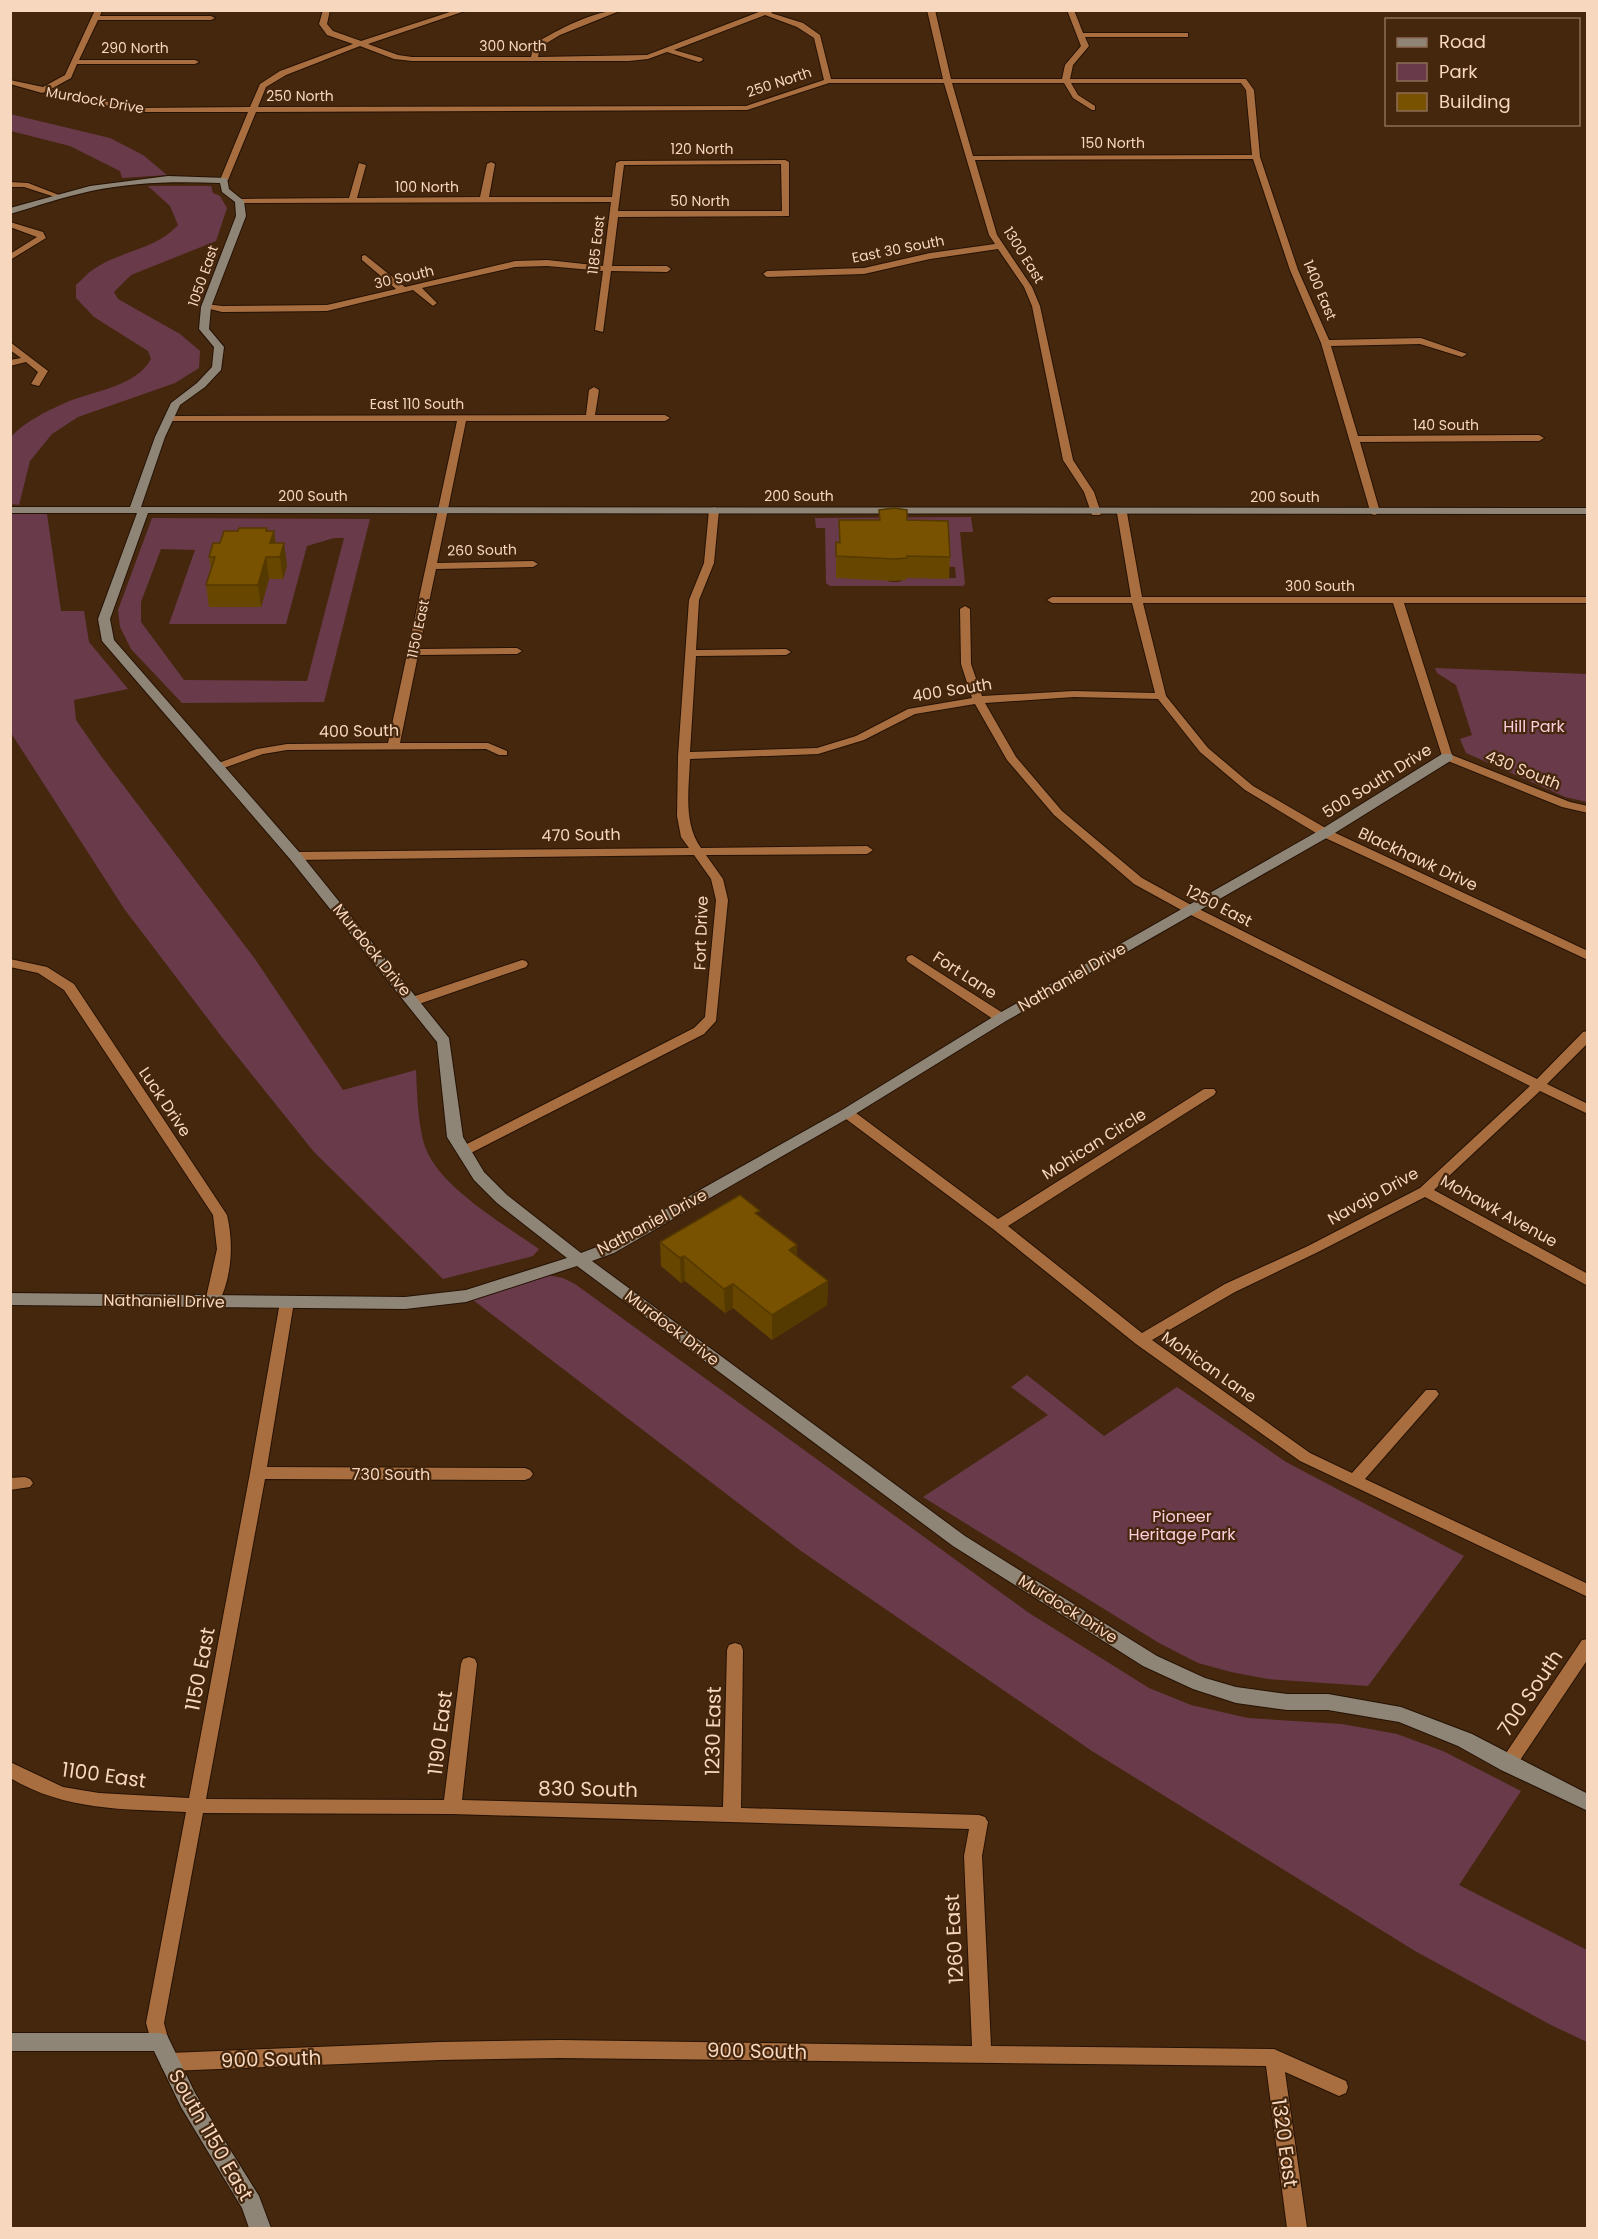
<svg xmlns="http://www.w3.org/2000/svg" width="1598" height="2239" viewBox="0 0 1598 2239" font-family="Poppins,sans-serif">
	<style>
		.green { fill: #693a4a; fill-rule: evenodd }
		.lines { fill: none; stroke-linecap: round; stroke-linejoin: round }
		.street-casing { stroke: #251204; stroke-width: 2 }
		.secondary-casing { stroke: #251204; stroke-width: 2 }
		.street { fill: #a96e3f; fill-rule: evenodd }
		.secondary { fill: #8e8577; fill-rule: evenodd }
		.wall { fill: #674700 }
		.shaded-wall { fill: #543900 }
		.building { fill: #785200; stroke: #543900; stroke-width: 1.5 }
		.labels { text-anchor: middle; dominant-baseline: central; stroke-width: 4.5; stroke-linejoin: round; paint-order: stroke }
		.far-street-label { font-size: 14px; fill: #f8d7bf; stroke: #45270e }
		.street-label { font-size: 16px; fill: #f8d7bf; stroke: #45270e }
		.park-label { font-size: 16px; fill: #fecddc; stroke: #45270e }
		.near-street-label { font-size: 20px; fill: #f8d7bf; stroke: #45270e }
	</style>
	<rect width="100%" height="100%" fill="#45270e"/>
	<g class="green">
		<polygon points="10,114 110,138 143,155 167,175 122,178 120,171 70,146 11,131"/>
		<path d="M148,186H211L213,193L220,196L227,208L216,241L131,275L114,292L118,299L180,334L200,351L199,368L175,383L78,417L52,434L30,461L19,505L11,504V437C24,422 47,411 65,403C92,391 136,387 151,359L148,351L94,317L76,298V285C82,280 87,273 94,269C120,251 157,249 178,225L170,206Z"/>
		<path d="M10,514H47L61,611H84L89,642L128,689L74,700L76,720L101,756L255,959L343,1090L416,1070C417,1092 418,1129 426,1149C441,1188 505,1225 539,1249L533,1256L443,1279L314,1152L221,1036L125,910L11,733Z"/>
		<path d="M971,517L973,532H960L965,584L963,586H830L826,583L825,528H816L815,518ZM839,542H871L930,566L955,567L956,578H906L899,582H890L839,553Z"/>
		<path d="M152,518L370,519L324,702L182,703L131,649L120,627L118,610ZM334,538H344L307,681L184,680L141,622V602L161,549L195,550L169,624H286L307,546ZM287,565L283,579H269L261,607H210Z"/>
		<polygon points="1435,668 1587,674 1587,802 1565,797 1466,753 1460,739 1472,735 1456,685 1437,673"/>
		<polygon points="547,1275 563,1278 575,1284 1029,1613 1149,1688 1191,1705 1248,1718 1342,1724 1397,1734 1443,1751 1521,1791 1459,1885 1587,1950 1587,2042 1551,2025 1415,1951 1092,1751 801,1551 473,1300"/>
		<polygon points="1027,1375 1104,1436 1177,1387 1286,1462 1464,1556 1368,1686 1268,1679 1231,1672 1198,1663 1159,1643 923,1497 1048,1415 1011,1387"/>
	</g>
	<g class="lines">
		<g class="street-casing">
			<g id="street">
				<path d="M95,10H102L100,16H211L215,18L211,20H98L79,60H195L199,62L195,64H77L71,78L51,89L136,108L250,107L260,84L280,71L353,44L327,35L319,24L323,10H330L327,24L333,31L361,41L456,10H468L368,44L398,55L412,57H531L534,44C557,30 595,10 622,10L560,35L540,47L538,57L647,55L764,10H775L771,13L803,23L820,35L831,79H943L927,10H935L951,79H1062L1065,65L1081,46L1067,10H1074L1083,33H1188V37H1085L1089,46L1073,65L1070,79H1246L1254,90L1260,157L1298,270L1329,340L1421,338L1467,354L1462,357L1420,344L1331,346L1358,436L1539,435L1544,438L1539,441L1360,442L1380,512L1375,515L1371,514L1321,343L1290,270L1253,159L975,160L997,235L1032,287L1040,306L1073,460L1094,492L1101,513L1100,515H1092L1084,492L1063,460L1032,306L1024,287L998,249L930,259L864,274L767,277L763,274L767,271L864,268L930,253L995,244L989,235L944,83H829L747,110L256,112L228,180L224,182L220,180L248,112H136L45,92L42,93L10,84V80L43,87L65,75ZM765,15L797,27L814,38L824,80L746,106L258,107L266,87L286,75L360,46L394,59L412,61H629L648,59L667,52L699,62L703,60L702,58L674,50ZM952,83H1064L1073,98L1092,110H1095V106L1078,95L1071,83H1241L1246,90L1252,155L973,156Z"/>
				<path d="M785,160L789,162V216L618,217L612,266H667L671,269L667,272L611,271L603,332L595,330L603,271L547,266L515,267L422,288L437,303L433,306L413,290L327,311L222,312L202,307L206,304L222,306L327,305L396,289L362,260V256L365,255L405,287L515,261L547,260L603,266L611,202L239,203L235,201L239,199L349,198L359,163L366,165L357,198L480,197L487,164L491,162L495,164L489,197H612L616,163L620,161ZM781,164L782,211H618L624,165Z"/>
				<polygon points="10,182 28,183 59,195 55,197 24,187 10,187"/>
				<polygon points="10,222 43,232 46,238 10,260 10,254 37,237 10,227"/>
				<polygon points="10,342 48,371 39,386 31,384 38,372 26,362 10,366 10,360 21,358 10,350"/>
				<polygon points="594,387 599,390 595,415 665,415 670,418 665,421 466,421 437,563 533,561 538,564 533,567 436,569 419,649 517,648 522,651 517,654 418,655 400,743 488,743 507,751 507,755 499,755 486,749 287,750 263,754 221,769 213,769 213,765 257,749 287,744 388,743 457,421 169,421 166,420 166,416 586,415 589,390"/>
				<path d="M714,507L719,510L714,563L699,600L696,650L786,649L791,652L786,655L696,656L690,752L817,748L856,736L908,709L972,698L961,664L960,609L965,606L970,609L971,664L982,696L1074,691L1155,693L1132,603H1052L1047,600L1052,597H1131L1117,513L1122,510L1127,513L1142,597H1588V603H1404L1452,755L1570,802L1588,806V813L1562,807L1443,759L1393,603H1143L1166,696L1208,748L1253,786L1329,830L1588,951V960L1321,836L1245,790L1200,752L1158,699L1074,697L985,703L1016,757L1062,811L1142,878L1193,906L1537,1079L1583,1032L1588,1031V1043L1547,1084L1588,1104V1114L1540,1091L1434,1190L1588,1274V1286L1425,1197L1318,1252L1235,1292L1152,1340L1310,1453L1352,1473L1426,1390H1436L1439,1394L1436,1398L1365,1479L1588,1584V1597L1300,1461L1136,1344L993,1229L842,1116L840,1113L842,1110H852L998,1219L1204,1089H1214L1216,1092L1214,1095L1008,1226L1142,1333L1225,1284L1308,1246L1420,1188L1530,1086L1185,912L1134,884L1054,815L1007,760L975,704L915,714L864,740L818,754L690,759C689,789 683,823 701,848L867,846L873,850L867,854L706,855L723,879L728,900L716,1021L704,1034L469,1154H459L457,1151L459,1148L694,1028L705,1017L716,900L711,879L694,855L295,860L289,856L295,852L689,848L681,837L677,816L678,756L689,600L704,563L709,510Z"/>
				<polygon points="912,955 1006,1015 1007,1018 1006,1021 996,1021 908,962 906,959 908,956"/>
				<path d="M10,959L47,967L74,984L227,1215C234,1244 232,1279 217,1306H207L205,1302L217,1249L213,1215L64,990L38,973L10,967Z"/>
				<polygon points="522,960 526,961 528,964 526,967 419,1004 409,1004 408,1001 409,998"/>
				<path d="M287,1297L292,1298L294,1302L267,1467L525,1468L530,1470L533,1474L530,1478L525,1480L265,1479L206,1799L444,1800L461,1664L463,1659L469,1657L475,1659L477,1664L462,1800L723,1807L727,1650L729,1645L735,1643L741,1645L743,1650L741,1808L979,1815L985,1817L988,1822L982,1856L991,2046L1274,2049L1346,2081L1348,2087L1346,2093L1339,2096L1285,2072L1307,2228H1287L1266,2066L560,2058L440,2060L169,2071L162,2068L160,2062L162,2056L169,2053L440,2042L560,2040L972,2046L964,1856L969,1829L452,1814L203,1813L164,2023L169,2042L167,2048L160,2050L153,2048L146,2023L186,1812C123,1809 66,1811 10,1778V1762L63,1787L99,1793L189,1798L250,1473L280,1302L282,1298Z"/>
				<polygon points="25,1477 30,1479 33,1483 30,1487 10,1490 10,1478"/>
				<polygon points="1588,1639 1588,1659 1514,1769 1508,1771 1502,1769 1499,1764 1502,1759 1582,1640"/>
			</g>
		</g>
		<g class="secondary-casing">
			<g id="secondary">
				<path d="M168,176L227,178L229,189L244,201L246,216L211,307L209,329L224,347L221,370L205,387L180,405L165,437L141,507L1588,508V514L148,513L110,619L114,640L300,853L449,1038L463,1137L484,1172L507,1195L581,1253L602,1245L842,1110L996,1015L1320,830L1442,754H1452L1453,757L1452,760L1330,836L1006,1021L852,1116L614,1253L592,1261L965,1536L1157,1656L1205,1678L1236,1687L1287,1694H1328L1401,1707L1472,1734L1588,1794V1811L1501,1770L1458,1746L1399,1722L1328,1710H1287L1236,1703L1193,1689L1143,1666L953,1546L577,1266L466,1302L405,1309L10,1305V1293L405,1297L466,1290L567,1258L497,1203L474,1180L447,1137L437,1042L290,859L102,641L98,619L137,513H10V507H130L155,437L171,403L197,383L212,367L214,347L199,329L201,307L236,216L235,202L222,192L220,183C176,181 133,182 91,191C63,197 37,206 10,214V208L90,186Z"/>
				<polygon points="10,2033 160,2033 167,2035 195,2093 259,2196 271,2228 249,2228 242,2208 181,2107 154,2051 10,2051"/>
			</g>
		</g>
		<use href="#street" class="street"/>
		<use href="#secondary" class="secondary"/>
	</g>
	<g class="wall">
		<polygon points="879,510 907,520 950,557 949,579 906,578 906,580 893,581 836,578 836,542 839,543 839,520 879,520"/>
		<polygon points="267,528 267,531 274,531 275,543 287,565 283,579 269,579 261,607 209,607 206,585 211,569 209,557 220,543 238,531"/>
		<polygon points="660,1242 797,1257 828,1281 827,1305 772,1340 733,1308 725,1313 685,1281 681,1283 661,1266"/>
	</g>
	<g class="shaded-wall">
		<polygon points="274,531 277,553 270,543"/>
		<polygon points="284,543 287,565 283,579 280,557"/>
		<polygon points="266,557 269,579 261,607 258,585"/>
		<polygon points="797,1245 797,1270 789,1250"/>
		<polygon points="684,1256 685,1281 681,1283 680,1258"/>
		<polygon points="828,1281 827,1305 772,1340 772,1315"/>
		<polygon points="733,1284 733,1308 725,1313 724,1289"/>
	</g>
	<g class="building">
		<polygon points="894,508 907,510 907,520 948,521 950,557 907,556 907,558 894,559 836,556 836,542 840,543 839,520 880,520 879,510"/>
		<polygon points="239,528 267,528 266,531 274,531 270,543 284,543 280,557 266,557 258,585 206,585 215,557 209,557 213,543 220,543 224,531 238,531"/>
		<polygon points="740,1195 760,1211 755,1213 797,1245 789,1250 828,1281 772,1315 733,1284 724,1289 684,1256 680,1258 660,1242"/>
	</g>
	<g class="labels">
		<g class="far-street-label">
			<text x="513" y="46">300 North</text>
			<text x="135" y="48">290 North</text>
			<text transform="translate(779 82) rotate(-18)">250 North</text>
			<text x="300" y="96">250 North</text>
			<text transform="translate(95 100) rotate(10)">Murdock Drive</text>
			<text x="1113" y="143">150 North</text>
			<text x="702" y="149">120 North</text>
			<text x="427" y="187">100 North</text>
			<text x="700" y="201">50 North</text>
			<text transform="translate(596 245) rotate(-83)">1185 East</text>
			<text transform="translate(898 249) rotate(-11)">East 30 South</text>
			<text transform="translate(1024 255) rotate(58)">1300 East</text>
			<text transform="translate(203 276) rotate(-71)">1050 East</text>
			<text transform="translate(404 277) rotate(-13)">30 South</text>
			<text transform="translate(1320 290) rotate(67)">1400 East</text>
			<text x="417" y="404">East 110 South</text>
			<text x="1446" y="425">140 South</text>
			<text x="313" y="496">200 South</text>
			<text x="799" y="496">200 South</text>
			<text x="1285" y="497">200 South</text>
			<text transform="translate(482 550) rotate(-1)">260 South</text>
			<text x="1320" y="586">300 South</text>
			<text transform="translate(418 629) rotate(-78)">1150 East</text>
		</g>
		<g class="street-label">
			<text transform="translate(952 690) rotate(-9)">400 South</text>
			<text transform="translate(359 731) rotate(-1)">400 South</text>
			<text transform="translate(1523 770) rotate(22)">430 South</text>
			<text transform="translate(1377 781) rotate(-32)">500 South Drive</text>
			<text transform="translate(581 835) rotate(-1)">470 South</text>
			<text transform="translate(1418 859) rotate(25)">Blackhawk Drive</text>
			<text transform="translate(1219 906) rotate(27)">1250 East</text>
			<text transform="translate(701 933) rotate(-88)">Fort Drive</text>
			<text transform="translate(372 950) rotate(51)">Murdock Drive</text>
			<text transform="translate(965 975) rotate(33)">Fort Lane</text>
			<text transform="translate(1072 977) rotate(-30)">Nathaniel Drive</text>
			<text transform="translate(165 1102) rotate(56)">Luck Drive</text>
			<text transform="translate(1094 1144) rotate(-32)">Mohican Circle</text>
			<text transform="translate(1373 1196) rotate(-29)">Navajo Drive</text>
			<text transform="translate(1499 1211) rotate(29)">Mohawk Avenue</text>
			<text transform="translate(652 1222) rotate(-28)">Nathaniel Drive</text>
			<text transform="translate(164 1301) rotate(1)">Nathaniel Drive</text>
			<text transform="translate(672 1328) rotate(37)">Murdock Drive</text>
			<text transform="translate(1209 1367) rotate(35)">Mohican Lane</text>
			<text x="391" y="1474">730 South</text>
			<text transform="translate(1068 1609) rotate(32)">Murdock Drive</text>
		</g>
		<g class="park-label">
			<text x="1534" y="726">Hill Park</text>
			<text x="1182" y="1516">Pioneer<tspan x="1182" dy="18">Heritage Park</tspan></text>
		</g>
		<g class="near-street-label">
			<text transform="translate(200 1669) rotate(-79)">1150 East</text>
			<text transform="translate(1530 1693) rotate(-56)">700 South</text>
			<text transform="translate(713 1731) rotate(-89)">1230 East</text>
			<text transform="translate(440 1733) rotate(-83)">1190 East</text>
			<text transform="translate(104 1775) rotate(8)">1100 East</text>
			<text transform="translate(588 1789) rotate(1)">830 South</text>
			<text transform="translate(954 1939) rotate(-93)">1260 East</text>
			<text transform="translate(757 2051) rotate(1)">900 South</text>
			<text transform="translate(271 2059) rotate(-2)">900 South</text>
			<text transform="translate(211 2135) rotate(60)">South 1150 East</text>
			<text transform="translate(1285 2143) rotate(82)">1320 East</text>
		</g>
	</g>
	<rect width="1598" height="2239" fill="none" stroke="#f8d7bf" stroke-width="24"/>
	<rect x="1385" y="18" width="195" height="108" fill="#45270e" stroke="#8d6d55" stroke-width="1.5"/>
	<rect x="1397" y="38" width="30" height="9" fill="#8e8577" stroke="#8d6d55" stroke-width="1.5"/>
	<text x="1439" y="48" font-size="18" fill="#f8d7bf">Road</text>
	<rect x="1397" y="63" width="30" height="18" fill="#693a4a" stroke="#8d6d55" stroke-width="1.5"/>
	<text x="1439" y="78" font-size="18" fill="#f8d7bf">Park</text>
	<rect x="1397" y="93" width="30" height="18" fill="#785200" stroke="#8d6d55" stroke-width="1.5"/>
	<text x="1439" y="108" font-size="18" fill="#f8d7bf">Building</text>
</svg>
